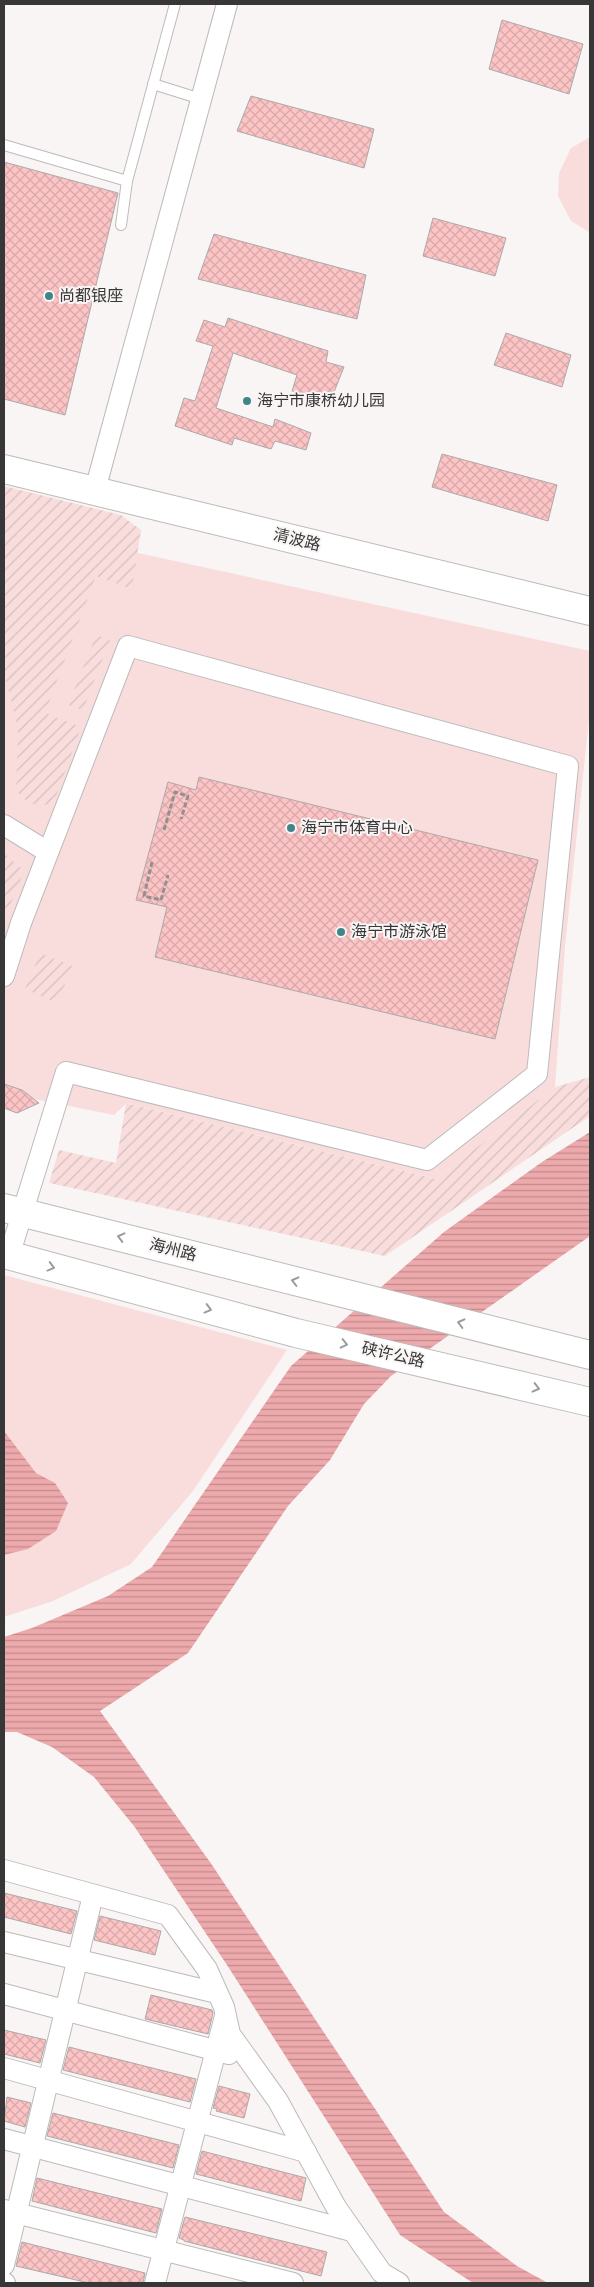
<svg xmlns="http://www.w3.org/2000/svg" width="594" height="2287" viewBox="0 0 594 2287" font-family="'Varela Round','Noto Sans SC',sans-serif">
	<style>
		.green { fill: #f9dddd }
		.garden { fill: url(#garden-furrows) }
		.water { fill: url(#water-rules) }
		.building { fill: url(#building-cross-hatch); stroke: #ada9a9 }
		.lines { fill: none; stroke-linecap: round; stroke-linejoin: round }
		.lane-casing { stroke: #bebaba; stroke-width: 12 }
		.street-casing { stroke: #bebaba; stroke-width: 22 }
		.secondary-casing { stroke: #bebaba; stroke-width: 30 }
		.primary-casing { stroke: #bebaba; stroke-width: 30 }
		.path { stroke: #929090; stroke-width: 3; stroke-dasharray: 5 2.5; stroke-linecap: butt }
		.lane { stroke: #fff; stroke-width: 10 }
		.street { stroke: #fff; stroke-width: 20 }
		.secondary { stroke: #fff; stroke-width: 28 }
		.primary { stroke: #fff; stroke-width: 28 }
		.oneway { stroke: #9c9b9b }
		.poi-dot { fill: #3e8688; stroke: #f9f5f5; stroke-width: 2 }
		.labels { text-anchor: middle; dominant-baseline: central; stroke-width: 4; stroke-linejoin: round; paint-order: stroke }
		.poi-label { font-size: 16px; fill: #383737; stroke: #f9f5f5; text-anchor: start }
		.street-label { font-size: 16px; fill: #383737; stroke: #f9f5f5 }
	</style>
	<defs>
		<pattern id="garden-furrows" width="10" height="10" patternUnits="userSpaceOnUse" patternTransform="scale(1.25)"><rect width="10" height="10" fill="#f9dddd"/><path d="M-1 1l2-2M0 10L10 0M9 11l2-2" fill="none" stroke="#d6bebe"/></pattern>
		<pattern id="water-rules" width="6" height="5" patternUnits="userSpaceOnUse" patternTransform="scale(1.25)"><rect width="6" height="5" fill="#eda9ab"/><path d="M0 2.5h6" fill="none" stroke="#c18a8c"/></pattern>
		<pattern id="building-cross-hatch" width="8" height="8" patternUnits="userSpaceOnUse" patternTransform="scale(1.25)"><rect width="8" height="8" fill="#fcc4c5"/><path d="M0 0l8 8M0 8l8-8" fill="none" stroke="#d9a9aa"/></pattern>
	</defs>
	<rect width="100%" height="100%" fill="#f9f5f5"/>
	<g class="green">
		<polygon points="590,137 590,229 589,232 571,221 558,196 559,173 571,148"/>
		<polygon points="4,524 590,651 590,710 565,947 555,1087 436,1179 127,1103 114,1115 4,1093"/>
		<polygon points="4,1275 287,1350 193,1491 131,1564 53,1601 4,1617"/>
	</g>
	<g class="garden">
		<polygon points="4,486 121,515 141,530 132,589 96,576 45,713 81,727 53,805 30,804 16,791 18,728 4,672"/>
		<polygon points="96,635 110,640 83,710 68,705"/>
		<polygon points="4,853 24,871 4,920"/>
		<polygon points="40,953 73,966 57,1003 25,989"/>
		<polygon points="590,1077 590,1116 385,1256 49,1183 59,1150 116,1163 126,1103 436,1179 555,1087"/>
	</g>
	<g class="water">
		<polygon points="590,1132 590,1236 391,1376 364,1404 330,1460 288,1506 188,1653 100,1711 210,1862 444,2212 517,2266 548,2283 473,2283 400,2235 227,1965 134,1826 94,1777 52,1747 17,1732 4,1732 4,1637 32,1628 108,1596 152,1567 291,1366 444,1232 542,1162"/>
		<polygon points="4,1431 36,1473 55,1483 68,1503 56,1531 28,1549 4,1555"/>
	</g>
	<g class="building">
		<polygon points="502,20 583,44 569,94 489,69"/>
		<polygon points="251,96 374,129 364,168 237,131"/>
		<polygon points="4,162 118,193 65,415 4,399"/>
		<polygon points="433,218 506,238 495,276 423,256"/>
		<polygon points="214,234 366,275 357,319 198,279"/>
		<polygon points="228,318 328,351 326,362 344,367 330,402 292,391 297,375 233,353 216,408 273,427 275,419 311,433 306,450 275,441 271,449 234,438 232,445 175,426 184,398 195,401 213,346 196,341 204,320 225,327"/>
		<polygon points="506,333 571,355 562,387 494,365"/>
		<polygon points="442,454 557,485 548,521 432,487"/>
		<polygon points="199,777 538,860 495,1039 155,957 167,907 136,900 168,782 196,790"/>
		<polygon points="4,1084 22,1090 39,1103 17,1113 4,1108"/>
		<polygon points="4,1893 77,1911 71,1934 4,1917"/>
		<polygon points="100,1916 161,1931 155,1955 94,1940"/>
		<polygon points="151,1995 212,2010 213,2013 208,2034 145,2019"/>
		<polygon points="4,2030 46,2040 40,2063 4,2054"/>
		<polygon points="69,2047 196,2079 190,2102 63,2070"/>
		<polygon points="219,2086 250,2094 244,2118 216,2111 217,2109 213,2108"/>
		<polygon points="7,2097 31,2103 25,2127 4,2121"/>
		<polygon points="53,2113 179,2145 173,2168 47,2136"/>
		<polygon points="202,2151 306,2178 301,2201 196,2174"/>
		<polygon points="37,2178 162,2209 156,2233 32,2201"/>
		<polygon points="185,2217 327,2252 321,2276 184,2241 184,2240 179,2238"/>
		<polygon points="22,2242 145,2273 143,2283 89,2283 16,2266"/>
	</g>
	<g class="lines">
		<g class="lane-casing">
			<g id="lane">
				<polyline points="153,84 201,99"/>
				<polyline points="4,145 127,181"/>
				<polyline points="121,225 127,181 175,4"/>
			</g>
		</g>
		<g class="street-casing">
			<g id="street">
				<polyline points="95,490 227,4"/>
				<polyline points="4,825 48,852"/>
				<polyline points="4,976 21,923 128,646 568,766 537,1074 427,1160 66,1072 9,1256"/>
				<polyline points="4,1870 168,1915 207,1969 224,2007 230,2034 278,2101 336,2207 382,2273 399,2283"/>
				<polyline points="4,1942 217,1993"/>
				<polyline points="4,1994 229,2054"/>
				<polyline points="4,2068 306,2152"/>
				<polyline points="4,2139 352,2231"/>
				<polyline points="4,2210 293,2283"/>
				<polyline points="4,2265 93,1895"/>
				<polyline points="4,2283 5,2283"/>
				<polyline points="155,2283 225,2016"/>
			</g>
		</g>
		<g class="secondary-casing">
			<polyline id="secondary" points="4,469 590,611"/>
		</g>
		<g class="primary-casing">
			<g id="primary">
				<polyline points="4,1208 590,1355"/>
				<polyline points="4,1254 296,1333 590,1402"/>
			</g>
		</g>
		<g class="path">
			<polyline points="164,830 175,792 188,796 181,819"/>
			<polyline points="152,862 144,896 161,900 168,875"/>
		</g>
		<use href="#lane" class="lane"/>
		<use href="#street" class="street"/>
		<use href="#secondary" class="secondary"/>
		<use href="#primary" class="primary"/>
	</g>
	<defs><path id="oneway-chevron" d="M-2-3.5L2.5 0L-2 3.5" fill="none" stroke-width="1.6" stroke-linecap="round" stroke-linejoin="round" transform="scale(1.25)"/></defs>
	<g class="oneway">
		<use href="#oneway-chevron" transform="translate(121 1237) rotate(-166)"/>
		<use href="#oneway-chevron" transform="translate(51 1267) rotate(15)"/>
		<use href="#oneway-chevron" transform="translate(295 1281) rotate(-166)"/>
		<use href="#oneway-chevron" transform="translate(208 1309) rotate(15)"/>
		<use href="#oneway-chevron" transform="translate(461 1323) rotate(-166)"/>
		<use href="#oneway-chevron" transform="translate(344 1344) rotate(13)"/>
		<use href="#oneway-chevron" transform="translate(536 1388) rotate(14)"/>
	</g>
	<g class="poi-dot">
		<circle cx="49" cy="296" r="5"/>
		<circle cx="247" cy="401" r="5"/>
		<circle cx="291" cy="828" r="5"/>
		<circle cx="341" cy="932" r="5"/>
	</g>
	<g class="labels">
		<g class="poi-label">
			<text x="59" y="296">尚都银座</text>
			<text x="257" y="401">海宁市康桥幼儿园</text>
			<text x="301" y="828">海宁市体育中心</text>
			<text x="351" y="932">海宁市游泳馆</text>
		</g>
		<g class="street-label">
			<text transform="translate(297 540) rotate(14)">清波路</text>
			<text transform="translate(173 1250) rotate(14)">海州路</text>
			<text transform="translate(393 1355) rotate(13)">硖许公路</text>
		</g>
	</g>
	<rect width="594" height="2287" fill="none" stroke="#383737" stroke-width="10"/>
</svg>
